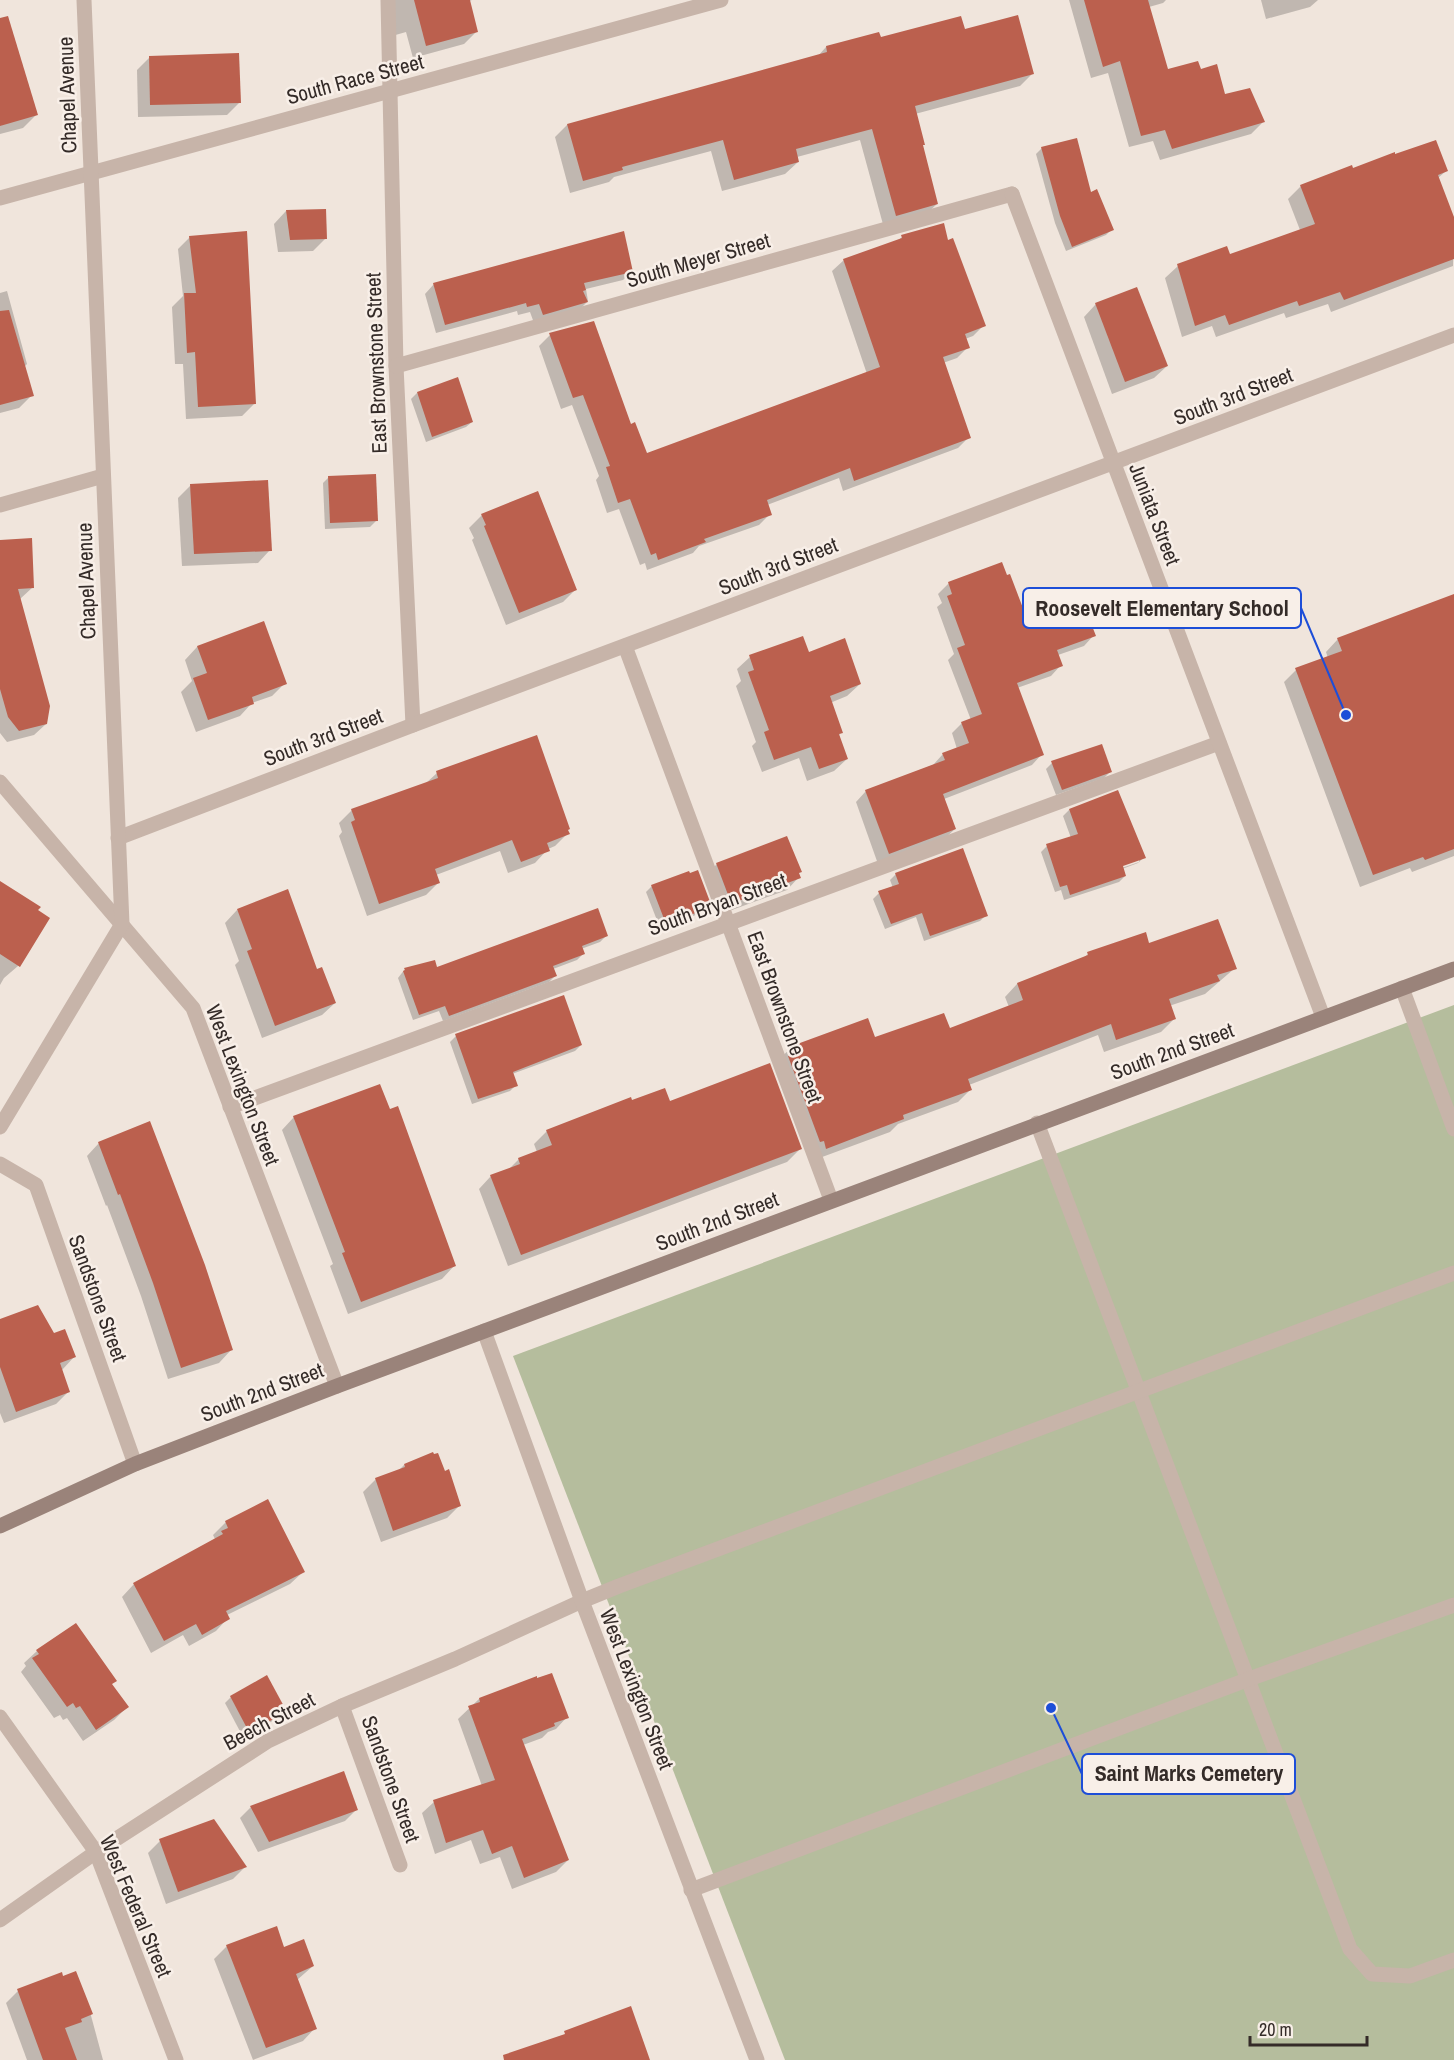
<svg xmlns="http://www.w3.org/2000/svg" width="1454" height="2060" viewBox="0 0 1454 2060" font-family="'Archivo Narrow',sans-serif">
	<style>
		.green { fill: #b5bd9d }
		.shadow { fill: #0003; fill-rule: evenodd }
		.building { fill: #bb604e }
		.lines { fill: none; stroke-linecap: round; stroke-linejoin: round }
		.lane { stroke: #c7b4a9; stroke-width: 15 }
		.street { stroke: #c7b4a9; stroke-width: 15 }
		.secondary { stroke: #9a837a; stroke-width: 15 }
		.labels { text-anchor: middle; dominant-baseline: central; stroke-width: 5; stroke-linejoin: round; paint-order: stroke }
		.street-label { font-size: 21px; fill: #342b28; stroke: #f8efe8 }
		.leader { fill: none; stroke: #1d4ed8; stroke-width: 2 }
		.callout-dot { fill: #1d4ed8; stroke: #f8efe8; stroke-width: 2 }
		.callout { fill: #f8efe8; stroke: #1d4ed8; stroke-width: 2 }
		.callout-label { font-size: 22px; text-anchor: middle; font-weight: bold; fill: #342b28 }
	</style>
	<rect width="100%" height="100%" fill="#f0e5dc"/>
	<polygon class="green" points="1454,1005 1454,2060 785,2060 513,1356"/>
	<g class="shadow">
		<polygon points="388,0 472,0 469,1 477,31 464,44 413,58 406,32 392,36"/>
		<polygon points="1069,0 1166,0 1163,3 1149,7 1167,71 1200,71 1224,96 1263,122 1251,134 1160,160 1153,141 1129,147 1108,73 1091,78"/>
		<polygon points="1261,0 1318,0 1310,7 1266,19"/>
		<polygon points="964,31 1032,74 1020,86 915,114 921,146 937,204 924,216 884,228 860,140 797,157 798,162 785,174 722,191 711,151 614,177 609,182 570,193 555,137 567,125 818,56 826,47 880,39"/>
		<polygon points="0,43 36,115 23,128 0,134"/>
		<polygon points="149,58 240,102 227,115 138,117 137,70"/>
		<polygon points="1042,148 1090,194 1112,229 1106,235 1066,251 1055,223 1036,154"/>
		<polygon points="1446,171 1438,178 1454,221 1453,266 1331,312 1328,304 1286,318 1284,313 1216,337 1212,326 1182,337 1165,278 1178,266 1229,256 1300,230 1288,199 1301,186"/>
		<polygon points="286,211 325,239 313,251 278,252 274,224"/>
		<polygon points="190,237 254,404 242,416 186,419 183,364 175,364 172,307 183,296 178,249"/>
		<polygon points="902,237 947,242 984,325 973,336 965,339 968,347 957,358 943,363 969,437 958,448 843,491 839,478 767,505 770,514 759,525 699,546 693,553 647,570 645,563 640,565 619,509 607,513 596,480 599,476 572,405 561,409 539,346 550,335 630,426 646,455 867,374 832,271 844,260 896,242"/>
		<polygon points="632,271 623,280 586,289 588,301 579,310 534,323 530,312 518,315 517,311 436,333 425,294 434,284"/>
		<polygon points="7,291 27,364 24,367 32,395 19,408 0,413 0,293"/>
		<polygon points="1096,304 1167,366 1154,378 1112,394 1084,317"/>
		<polygon points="417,393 472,422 466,427 426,442 411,399"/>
		<polygon points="329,477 376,521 370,527 325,529 323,483"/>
		<polygon points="191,485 270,550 258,563 182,566 178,498"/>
		<polygon points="482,515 575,590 563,602 506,625 472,540 474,538 469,528"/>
		<polygon points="0,541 33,587 20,599 46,724 34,735 7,742 0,733"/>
		<polygon points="949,583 1028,626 1094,635 1084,646 1058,655 1061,665 1051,676 1017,688 1042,754 1032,765 944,799 955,829 944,839 878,864 856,802 866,791 933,765 943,754 957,749 952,733 962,723 971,720 948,660 954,654 937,607 942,603 938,594"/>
		<polygon points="1454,596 1454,856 1412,872 1410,868 1360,887 1284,682 1296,670 1328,658 1326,652 1338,639"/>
		<polygon points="263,623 285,683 272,696 252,703 240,716 196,732 181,692 192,681 185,660 197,647"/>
		<polygon points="809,653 860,684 847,696 830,703 842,732 838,736 847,759 834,771 807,781 799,758 762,772 752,746 756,742 736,686 741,681 737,669 750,657"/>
		<polygon points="1052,763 1110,772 1104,778 1056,795 1046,769"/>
		<polygon points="437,773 568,833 555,846 548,849 535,863 508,873 500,851 436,875 438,883 426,895 367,916 339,836 342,832 339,823 352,810 425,784"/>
		<path d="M1069,810L1144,857L1138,863L1122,869L1125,876L1119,882L1064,900L1061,890L1055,892L1041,852L1047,846L1071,838L1063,816ZM1139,859V862L1116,870L1115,867Z"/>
		<polygon points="717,864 798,874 799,877 787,890 721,914 704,877"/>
		<polygon points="896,874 986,915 980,921 924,941 916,917 885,929 873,899 879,893 893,888 890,880"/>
		<polygon points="0,883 18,966 4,978 0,985"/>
		<polygon points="652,886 710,906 704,912 660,928 646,892"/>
		<polygon points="237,910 316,970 335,1003 322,1015 262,1038 235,965 239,961 225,923"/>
		<polygon points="606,936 600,942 581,949 583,954 577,960 553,969 555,976 549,982 443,1021 439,1011 413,1020 398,978 405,969 437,969"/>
		<polygon points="1149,945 1235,968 1205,994 1169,1006 1174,1019 1161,1032 1104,1052 1098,1035 969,1085 970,1090 958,1102 898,1124 890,1132 814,1160 777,1061 790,1049 868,1020 874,1039 949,1030 1009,1007 1005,997 1017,984 1082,959 1088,954"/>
		<polygon points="456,1036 581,1045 575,1051 512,1074 516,1085 510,1091 472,1104 450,1042"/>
		<polygon points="631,1102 669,1103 800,1149 787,1162 508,1266 479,1189 491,1176 508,1170 519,1159 537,1152 534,1144 547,1131"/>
		<polygon points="294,1117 454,1266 442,1279 348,1314 330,1266 333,1264 282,1130"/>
		<polygon points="99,1143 231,1350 219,1363 168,1379 141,1296 107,1205 106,1206 87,1156"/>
		<polygon points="0,1320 53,1335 74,1357 62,1370 68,1392 56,1404 4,1423 0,1413"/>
		<polygon points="404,1465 460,1505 447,1518 381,1542 363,1492 376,1479 399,1470"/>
		<polygon points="226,1522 303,1572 290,1584 227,1615 228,1618 216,1631 189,1646 183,1635 151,1653 122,1597 134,1584 215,1539 213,1535"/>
		<polygon points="37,1651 111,1684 127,1707 114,1720 83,1741 67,1718 63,1720 60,1715 54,1718 21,1672 26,1666 24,1663"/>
		<polygon points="231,1697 286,1711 280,1717 243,1737 225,1703"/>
		<polygon points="479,1699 567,1717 556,1729 548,1732 542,1738 523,1745 568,1860 556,1872 512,1889 500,1857 480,1864 471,1840 435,1854 422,1813 434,1802 482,1786 458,1719"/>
		<polygon points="251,1807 356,1810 345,1821 258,1852 240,1818"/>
		<polygon points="160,1841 245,1867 233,1879 166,1904 148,1853"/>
		<polygon points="227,1946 283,1948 313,1966 297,1980 315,2028 303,2041 253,2060 214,1959"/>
		<polygon points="18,1991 90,2012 103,2060 27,2060 6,2003"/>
	</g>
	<g class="building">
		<polygon points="414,0 470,0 478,32 426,46"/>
		<polygon points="1084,0 1148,0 1168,69 1198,61 1201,69 1217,64 1225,94 1250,88 1265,122 1172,149 1165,130 1141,136 1120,61 1103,67"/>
		<polygon points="1018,15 1034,74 915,106 925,145 923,145 938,204 896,216 872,129 796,149 799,162 734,180 723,140 622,167 623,170 583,181 567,124 827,52 826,46 879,32 881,37 961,16 965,29"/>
		<polygon points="8,16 38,115 0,126 0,18"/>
		<polygon points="239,53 241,103 150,105 149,56"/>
		<polygon points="1077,138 1091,192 1097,189 1114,230 1072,247 1060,216 1041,147"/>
		<polygon points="1436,140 1448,171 1438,175 1454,217 1454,259 1344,300 1340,292 1299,306 1297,301 1229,325 1225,315 1195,326 1177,264 1227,246 1230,254 1315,224 1300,185 1352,165 1353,168 1395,152 1395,154"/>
		<polygon points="326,209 327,239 290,240 286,210"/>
		<polygon points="944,223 948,240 953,238 986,326 965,334 970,348 943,357 971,438 854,481 850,468 767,500 772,515 704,539 706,542 658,560 656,553 651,555 630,499 618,503 606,467 610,466 583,395 573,398 549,333 594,321 631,424 635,422 647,453 880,367 843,259 902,238 901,235"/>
		<polygon points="247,231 256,404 198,407 195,352 187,353 184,293 196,293 189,236"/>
		<polygon points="624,231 633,272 584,283 586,290 583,291 588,302 543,315 539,304 527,307 526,303 445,325 433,283"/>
		<polygon points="1137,287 1168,366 1125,382 1095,303"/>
		<polygon points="9,310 34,396 0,405 0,311"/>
		<polygon points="458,377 473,422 432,437 417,392"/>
		<polygon points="376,474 378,521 330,523 328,476"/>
		<polygon points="268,480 272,551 194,554 190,484"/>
		<polygon points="538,491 577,590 519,613 484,526 486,525 481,514"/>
		<polygon points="32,538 34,588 18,589 50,706 47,724 19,731 8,717 0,689 0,540"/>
		<polygon points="1002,562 1007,575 1010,574 1029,624 1083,603 1096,636 1057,650 1063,666 1017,683 1044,755 943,794 956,829 889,854 865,790 945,760 942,753 969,743 961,722 982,714 957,648 965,645 947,596 952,594 948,582"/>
		<polygon points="1454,594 1454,849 1425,860 1423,857 1373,875 1295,668 1342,651 1337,638"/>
		<polygon points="264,621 287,684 252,697 254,704 208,720 193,678 207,673 197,646"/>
		<polygon points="803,636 809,652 845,638 861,684 830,696 843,733 839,734 848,759 819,769 811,747 774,760 764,732 769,730 748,672 754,670 749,655"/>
		<polygon points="537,735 570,829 568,830 570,834 547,843 550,851 521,862 512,840 435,869 440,883 379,904 351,822 355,820 351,809 438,778 436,771"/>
		<polygon points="1102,744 1112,772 1062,790 1051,761"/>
		<polygon points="1118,790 1146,858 1123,866 1126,876 1070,895 1067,885 1060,887 1046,844 1078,834 1069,809"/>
		<polygon points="787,836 802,872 799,873 801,878 733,903 732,899 730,900 716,863"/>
		<polygon points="963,848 988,916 930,936 922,913 891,924 878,891 899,884 895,873"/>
		<polygon points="698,870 712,907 666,924 651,885 689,871 690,873"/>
		<polygon points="0,881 41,907 38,910 50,918 20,967 0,954"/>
		<polygon points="288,889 317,969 322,967 336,1003 275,1026 247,951 252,949 237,909"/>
		<polygon points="598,908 608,936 582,946 585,954 553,966 557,976 449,1016 445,1006 419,1015 403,971 405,970 404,968 435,960 437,967"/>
		<polygon points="1218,919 1237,969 1217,975 1220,981 1169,999 1176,1019 1116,1040 1111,1024 968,1079 972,1090 903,1115 904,1119 826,1149 824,1141 820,1142 788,1056 792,1055 789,1047 868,1018 875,1037 944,1013 950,1028 1023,1000 1017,983 1088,955 1087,952 1146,932 1149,943"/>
		<polygon points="564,995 582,1045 513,1072 518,1086 478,1099 455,1034"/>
		<polygon points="770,1063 802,1149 521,1255 490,1175 520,1164 518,1158 552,1145 546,1130 631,1097 632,1100 665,1088 670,1101"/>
		<polygon points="380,1084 390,1109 398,1106 456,1266 361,1302 342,1253 345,1252 293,1116"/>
		<polygon points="150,1121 205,1265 233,1350 181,1368 153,1283 120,1194 118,1195 98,1142"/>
		<polygon points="38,1305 54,1333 65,1329 76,1357 60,1363 70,1392 16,1412 0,1367 0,1319"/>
		<polygon points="433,1452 434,1454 438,1453 445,1471 449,1469 461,1506 393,1531 375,1478 405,1467 404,1464"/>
		<polygon points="268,1499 305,1572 226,1611 230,1619 202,1635 196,1624 164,1641 133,1583 223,1534 221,1531 228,1528 225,1521"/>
		<polygon points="76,1623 117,1681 112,1684 129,1707 96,1730 80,1706 76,1708 73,1703 67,1707 32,1658 39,1654 36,1650"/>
		<polygon points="552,1673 569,1718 554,1723 555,1726 522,1739 569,1860 524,1878 512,1846 492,1854 483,1830 446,1843 433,1800 495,1780 468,1706 480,1702 479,1698 537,1676 537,1678"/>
		<polygon points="267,1675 287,1712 249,1732 230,1696"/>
		<polygon points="344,1771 358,1810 269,1842 250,1806"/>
		<polygon points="214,1819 247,1867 178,1892 159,1839"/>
		<polygon points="277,1926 284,1947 304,1939 314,1966 296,1974 317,2029 266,2048 226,1945"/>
		<polygon points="76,1971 93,2014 81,2019 82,2022 65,2028 77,2060 43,2060 17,1989 62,1972 63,1976"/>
		<polygon points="631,2006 650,2060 504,2060 503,2055 565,2034 564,2031"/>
	</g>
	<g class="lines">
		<g class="lane">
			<polyline points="388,0 396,366 413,725"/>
			<polyline points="396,366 1012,194"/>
			<polyline points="0,505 103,476"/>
			<polyline points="625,646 831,1200"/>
			<polyline points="1402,988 1454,1129"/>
			<polyline points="230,1107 1219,743"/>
			<polyline points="1037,1123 1350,1949 1372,1974 1410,1976 1454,1960"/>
			<polyline points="0,1164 36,1185 135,1464"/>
			<polyline points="342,1706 400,1865"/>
			<polyline points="691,1890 1249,1679 1454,1605"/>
			<polyline points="0,1920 96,1852 268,1741 342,1706 455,1659 582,1601 619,1586 1454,1273"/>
		</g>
		<g class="street">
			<polyline points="1012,194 1323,1017"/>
			<polyline points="0,198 721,0"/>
			<polyline points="0,782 193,1008 337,1386"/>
			<polyline points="118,838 413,725 1454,335"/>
			<polyline points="0,1127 122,924 84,0"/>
			<polyline points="484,1331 582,1601 757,2060"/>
			<polyline points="0,1717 96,1852 176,2060"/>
		</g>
		<polyline class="secondary" points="0,1526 135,1464 337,1386 1454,969"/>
	</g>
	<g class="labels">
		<g class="street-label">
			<text transform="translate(355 79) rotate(-15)">South Race Street</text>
			<text transform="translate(67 95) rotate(-92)">Chapel Avenue</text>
			<text transform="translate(698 260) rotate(-16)">South Meyer Street</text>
			<text transform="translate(376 363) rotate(-92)">East Brownstone Street</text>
			<text transform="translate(1233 396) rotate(-21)">South 3rd Street</text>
			<text transform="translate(1155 514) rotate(69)">Juniata Street</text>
			<text transform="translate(778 566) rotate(-21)">South 3rd Street</text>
			<text transform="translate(86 581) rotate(-92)">Chapel Avenue</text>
			<text transform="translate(323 737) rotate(-21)">South 3rd Street</text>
			<text transform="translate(717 904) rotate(-20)">South Bryan Street</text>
			<text transform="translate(785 1017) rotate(70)">East Brownstone Street</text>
			<text transform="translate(1172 1051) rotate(-20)">South 2nd Street</text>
			<text transform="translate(243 1085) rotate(69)">West Lexington Street</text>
			<text transform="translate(717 1221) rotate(-21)">South 2nd Street</text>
			<text transform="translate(98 1298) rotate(70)">Sandstone Street</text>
			<text transform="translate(262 1392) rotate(-21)">South 2nd Street</text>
			<text transform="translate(637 1689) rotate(69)">West Lexington Street</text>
			<text transform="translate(269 1721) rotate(-28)">Beech Street</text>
			<text transform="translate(391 1779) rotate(70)">Sandstone Street</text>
			<text transform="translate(136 1906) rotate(67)">West Federal Street</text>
		</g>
	</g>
	<path class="leader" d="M1346 715L1301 608M1051 1708L1082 1774"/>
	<g class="callout-dot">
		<circle cx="1346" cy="715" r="6"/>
		<circle cx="1051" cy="1708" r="6"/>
	</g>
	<g class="callout">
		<rect x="1023" y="588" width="278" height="40" rx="6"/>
		<rect x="1082" y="1754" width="213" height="40" rx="6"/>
	</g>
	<g class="callout-label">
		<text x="1162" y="616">Roosevelt Elementary School</text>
		<text x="1189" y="1781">Saint Marks Cemetery</text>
	</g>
	<path d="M1250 2036v9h117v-9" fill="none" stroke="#342b28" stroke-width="3"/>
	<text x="1259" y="2036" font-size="18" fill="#342b28" stroke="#f8efe8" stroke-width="4.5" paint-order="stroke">20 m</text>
</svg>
